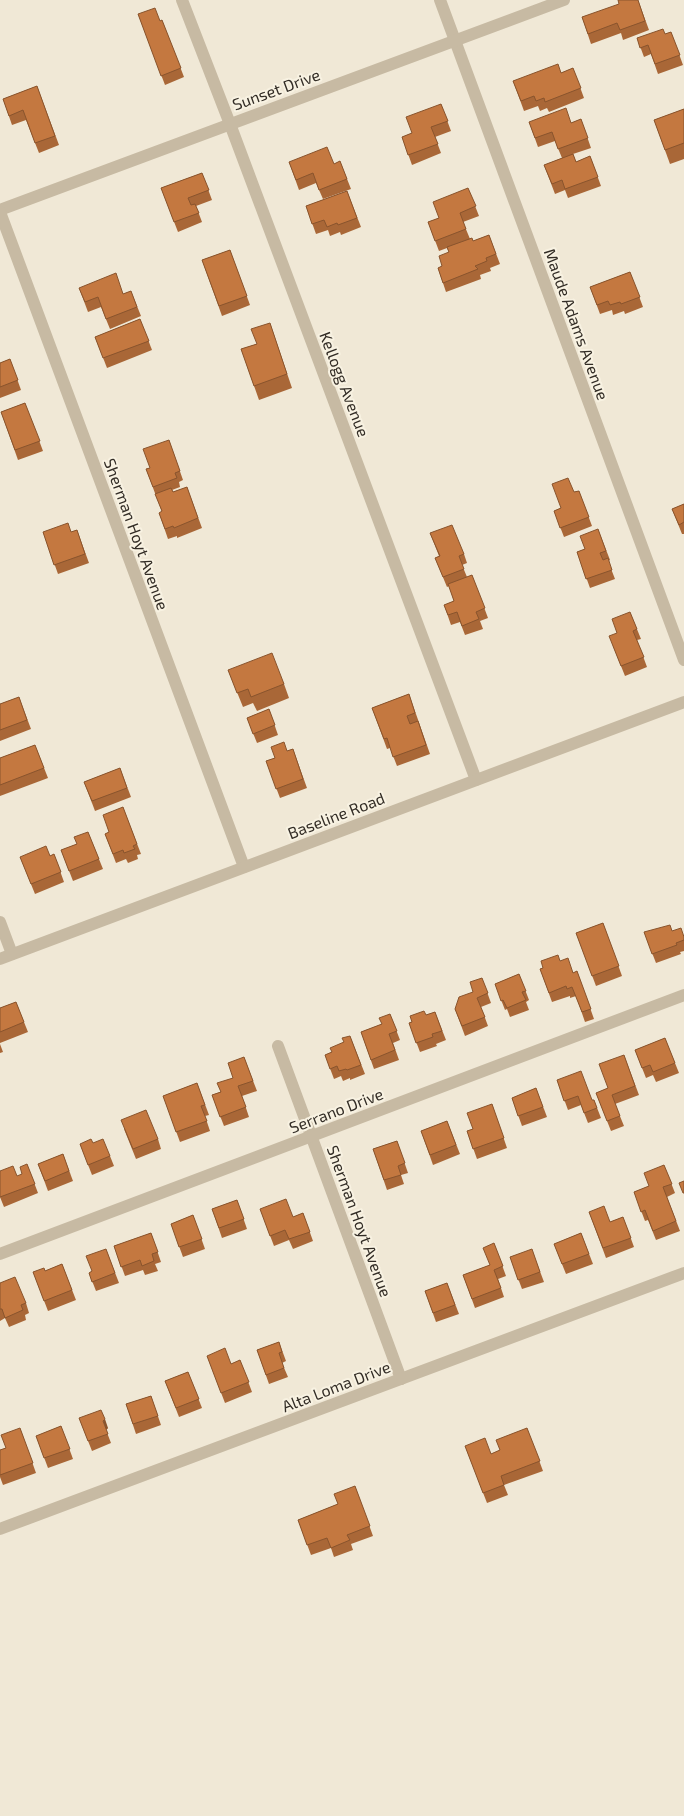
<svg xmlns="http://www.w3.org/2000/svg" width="684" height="1816" viewBox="0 0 684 1816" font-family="'Exo 2',sans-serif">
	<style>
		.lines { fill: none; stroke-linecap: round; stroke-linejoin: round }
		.minor { stroke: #c7baa3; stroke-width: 12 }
		.wall { fill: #a96737 }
		.shaded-wall { fill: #89542d }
		.building { fill: #c47840; stroke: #89542d }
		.labels { text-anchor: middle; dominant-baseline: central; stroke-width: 4; stroke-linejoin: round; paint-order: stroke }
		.street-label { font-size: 16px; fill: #322c25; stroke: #f8f2e2 }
	</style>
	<rect width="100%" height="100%" fill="#f0e8d6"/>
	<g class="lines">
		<g class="minor">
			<polyline points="182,0 230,124 476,780"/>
			<polyline points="440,0 684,660"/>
			<polyline points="0,210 564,0"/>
			<polyline points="0,212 244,867"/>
			<polyline points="0,922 12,954"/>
			<polyline points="0,959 684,702"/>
			<polyline points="278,1046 401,1379"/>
			<polyline points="0,1254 684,995"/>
			<polyline points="0,1529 684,1273"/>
		</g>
	</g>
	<g class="wall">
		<polygon points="638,0 649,30 623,40 621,33 591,44 582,17"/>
		<polygon points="138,14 160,21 162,20 184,77 165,85"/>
		<polygon points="671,32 683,65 658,74 651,54 644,57 637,38 665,34"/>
		<polygon points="573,68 584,98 549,112 547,108 540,111 538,106 524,111 513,81 561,73"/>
		<polygon points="37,86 59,145 39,153 26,120 12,125 3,99"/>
		<polygon points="441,104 451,131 435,137 441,153 412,165 402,137 412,133"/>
		<polygon points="684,109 684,159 670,164 654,120"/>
		<polygon points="581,119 591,148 573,154 576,162 590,156 601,186 568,198 565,190 555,194 544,165 562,158 555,141 538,147 529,122 571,123"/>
		<polygon points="340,161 351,189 323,199 316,183 299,190 289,162 334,164"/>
		<polygon points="202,173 212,200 196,206 202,222 178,232 161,188"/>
		<polygon points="468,188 479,216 463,222 470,239 473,241 489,235 500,264 490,268 491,271 480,275 481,279 446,292 438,268 442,266 449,253 447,248 439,251 428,222 439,218"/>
		<polygon points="347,191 361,227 341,235 340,232 330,236 328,230 316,234 306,206"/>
		<polygon points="230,250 250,305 222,316 202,260"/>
		<polygon points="630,272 643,307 625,314 624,311 613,315 612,310 600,314 590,287"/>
		<polygon points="79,288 123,294 131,291 141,316 110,329 101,307 88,312"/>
		<polygon points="140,319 152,350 107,368 95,337"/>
		<polygon points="270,323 292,388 259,400 241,349 257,344"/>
		<polygon points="10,359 21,390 0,398 0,363"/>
		<polygon points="25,403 43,451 18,460 1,412"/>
		<polygon points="169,440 183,480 179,482 180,487 172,490 173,492 187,487 202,528 177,538 177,536 168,539 159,513 162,512 146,469 150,468"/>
		<polygon points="579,491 592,526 564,537 554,511 561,508 574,492"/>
		<polygon points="684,504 684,534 682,534 672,509"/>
		<polygon points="598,529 610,560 608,561 615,579 590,588 577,552 585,549"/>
		<polygon points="77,530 89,563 58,574 43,532 71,532"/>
		<polygon points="430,533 464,554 467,563 462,565 467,577 472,575 488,618 480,621 483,629 465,635 460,622 451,625 444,605 454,601 449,586 447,587 435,558 439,556"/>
		<polygon points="630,612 641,639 637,640 647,667 625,676 613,646 617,633"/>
		<polygon points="228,670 284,684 289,698 257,711 253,703 243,707"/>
		<polygon points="409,694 430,754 397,766 390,748 387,749 372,708"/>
		<polygon points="19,697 31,729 0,741 0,704"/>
		<polygon points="269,709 278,735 257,743 247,718"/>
		<polygon points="35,745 48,778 0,796 0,758"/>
		<polygon points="293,749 307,788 280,798 266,761 275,758 287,751"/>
		<polygon points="120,768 131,797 95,811 84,782"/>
		<polygon points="123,807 141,854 137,855 138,859 128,863 126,859 116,863 105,834 109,832"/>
		<polygon points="88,832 103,869 73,881 61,850 77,844"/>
		<polygon points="54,854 64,882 35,894 20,857 50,856"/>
		<polygon points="603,923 622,976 596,986 576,933"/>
		<polygon points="672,931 684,937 684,951 680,952 681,954 656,963 644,932"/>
		<polygon points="560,961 573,973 577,971 594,1019 585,1022 576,996 570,998 570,996 552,1002 540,969"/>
		<polygon points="519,974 529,1000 526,1002 529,1010 510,1017 507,1009 505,1010 495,984"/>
		<polygon points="482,978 491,1003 481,1007 488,1026 465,1036 455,1009 473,992"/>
		<polygon points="16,1002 28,1032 0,1043 0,1008"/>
		<polygon points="435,1012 446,1040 436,1044 437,1046 420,1052 409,1023 426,1015"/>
		<polygon points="390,1014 400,1040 393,1043 399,1060 374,1069 361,1032 382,1024"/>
		<polygon points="350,1036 365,1074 350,1080 350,1078 343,1081 341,1076 334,1079 325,1055 332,1052 344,1042"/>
		<polygon points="665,1038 679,1073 656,1082 653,1075 646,1078 635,1050"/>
		<polygon points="0,1044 3,1052 0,1053"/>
		<polygon points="624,1055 639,1095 615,1104 624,1126 611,1131 596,1093 608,1088"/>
		<polygon points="244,1057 257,1091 242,1096 249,1117 224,1126 212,1095 220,1092 233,1078"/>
		<polygon points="557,1080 592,1100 594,1100 601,1118 588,1123 581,1105 568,1110"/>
		<polygon points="197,1083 209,1115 205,1116 210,1131 180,1142 163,1096"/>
		<polygon points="536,1088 547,1117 522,1126 512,1098"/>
		<polygon points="492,1104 507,1148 477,1159 467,1131 473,1129"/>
		<polygon points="447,1121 460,1154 433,1165 421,1131"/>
		<polygon points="124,1129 158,1139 161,1149 136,1159"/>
		<polygon points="397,1141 408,1173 401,1175 404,1184 387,1190 373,1149"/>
		<polygon points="93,1143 110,1156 114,1166 92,1175 80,1144"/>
		<polygon points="63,1154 73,1181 48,1191 38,1164"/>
		<polygon points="27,1164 38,1193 4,1207 0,1197 22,1174"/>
		<polygon points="664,1165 675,1193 667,1197 680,1231 656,1240 648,1220 645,1221 634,1192 649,1186"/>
		<polygon points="237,1200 247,1229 222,1238 212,1209"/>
		<polygon points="260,1209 293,1217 303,1213 313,1241 293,1249 289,1240 274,1246"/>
		<polygon points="589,1212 610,1222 623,1217 634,1247 606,1258"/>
		<polygon points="193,1215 205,1249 183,1257 171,1224"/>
		<polygon points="151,1233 161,1262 155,1264 158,1271 145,1275 143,1270 125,1276 114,1246"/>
		<polygon points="581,1233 593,1264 566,1274 554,1244"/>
		<polygon points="494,1243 506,1276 498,1279 504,1297 475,1308 463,1275 490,1265"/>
		<polygon points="106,1249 119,1283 96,1291 89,1273 92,1271"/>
		<polygon points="532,1250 544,1282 522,1289 510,1257"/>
		<polygon points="62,1264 76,1300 48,1311 33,1272 45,1271"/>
		<polygon points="0,1283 26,1303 29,1313 25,1315 26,1320 9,1327 5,1318 0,1321"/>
		<polygon points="447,1283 459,1314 436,1322 425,1291"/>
		<polygon points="279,1342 286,1361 282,1363 288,1377 269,1384 257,1350"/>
		<polygon points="207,1356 231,1364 240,1360 252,1392 225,1403"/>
		<polygon points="188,1372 202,1408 179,1417 165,1381"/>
		<polygon points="151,1396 161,1425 136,1434 126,1404"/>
		<polygon points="79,1418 108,1428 106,1430 111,1443 92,1451"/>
		<polygon points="61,1426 73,1459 48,1468 36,1436"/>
		<polygon points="20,1428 36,1473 3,1485 0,1477 0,1450 6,1448"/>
		<polygon points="527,1428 543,1471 504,1485 508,1495 487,1503 465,1446 491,1454 500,1450"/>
		<polygon points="355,1486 373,1536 351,1544 353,1550 334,1557 331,1548 311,1555 298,1520 338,1504"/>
	</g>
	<polygon class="shaded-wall" points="105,1419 108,1428 106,1430 103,1421"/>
	<g class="building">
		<polygon points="618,0 638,0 645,21 620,30 617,23 588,34 582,17 619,4"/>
		<polygon points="155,8 160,21 162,20 181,68 161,76 138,14"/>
		<polygon points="663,29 665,34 671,32 680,55 655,64 648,45 640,48 637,38"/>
		<polygon points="558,64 561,73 573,68 581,88 545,102 544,98 536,101 534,96 521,101 513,81"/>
		<polygon points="37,86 55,136 35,143 23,110 9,116 3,99"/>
		<polygon points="441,104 448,121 431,127 438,144 408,155 402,137 412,133 406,117"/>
		<polygon points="566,108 571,123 581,119 588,138 558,149 552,132 535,138 529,122"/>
		<polygon points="684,109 684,143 665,150 654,120"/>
		<polygon points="327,147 334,164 340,161 347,179 319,190 313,173 296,180 289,162"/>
		<polygon points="573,154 576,162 590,156 598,177 565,189 562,180 552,184 544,165"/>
		<polygon points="202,173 209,190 188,198 191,205 195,204 199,213 174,222 161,188"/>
		<polygon points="468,188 476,206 460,213 466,229 435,241 428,222 439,218 433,202"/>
		<polygon points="347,191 357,218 338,225 337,223 327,227 324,220 312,224 306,206"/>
		<polygon points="489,235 496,254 486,258 487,261 475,266 478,269 443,283 438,268 442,266 439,256 449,252 447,247 472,238 473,241"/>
		<polygon points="230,250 247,296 219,306 202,260"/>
		<polygon points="630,272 640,297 621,304 620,302 610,305 608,301 597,305 590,287"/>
		<polygon points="116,273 123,294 131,291 137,307 106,319 98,297 85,302 79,288"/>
		<polygon points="140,319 149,341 103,358 95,337"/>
		<polygon points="270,323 287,374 254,386 241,349 257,344 251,329"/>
		<polygon points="10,359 18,380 0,387 0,363"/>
		<polygon points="25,403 40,441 15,450 1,412"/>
		<polygon points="169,440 180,471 175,473 177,478 153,487 146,469 150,468 143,449"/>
		<polygon points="568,478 574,492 579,491 589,517 560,528 554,511 561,508 552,484"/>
		<polygon points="187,487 198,518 174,528 173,526 165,529 159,513 162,511 155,494 171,488 173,492"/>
		<polygon points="684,504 684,522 679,525 672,509"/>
		<polygon points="68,523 71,532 77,530 85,554 54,565 43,532"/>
		<polygon points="452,525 464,554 459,556 464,569 443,577 435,558 440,556 430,533"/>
		<polygon points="598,529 606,551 600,553 603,560 608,558 612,570 586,579 577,552 585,549 580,536"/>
		<polygon points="472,575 485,608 476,612 479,619 462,626 457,612 448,615 444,605 454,601 448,584"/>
		<polygon points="630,612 637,629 633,631 644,657 621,666 609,636 617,633 612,619"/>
		<polygon points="272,653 284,684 251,697 248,689 237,693 228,670"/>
		<polygon points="409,694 415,713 407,716 410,724 418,721 426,745 393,757 387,738 384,739 372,708"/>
		<polygon points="19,697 27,720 0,730 0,704"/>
		<polygon points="269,709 275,725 253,734 247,718"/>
		<polygon points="284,742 287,751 293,749 303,779 276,789 266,761 275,758 271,747"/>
		<polygon points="35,745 44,768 0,785 0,758"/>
		<polygon points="120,768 127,788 92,801 84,782"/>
		<polygon points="123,807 137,844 133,846 135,849 124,853 123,850 113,854 105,834 109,832 103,815"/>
		<polygon points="88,832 99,859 69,871 61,850 77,844 74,837"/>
		<polygon points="46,846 50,856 54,854 61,872 31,884 20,857"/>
		<polygon points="603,923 619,966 592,976 576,933"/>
		<polygon points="670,925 672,931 681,928 684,937 684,940 676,943 677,945 652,954 644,932"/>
		<polygon points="558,955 560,961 568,958 573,973 577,971 591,1009 582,1012 572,987 567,989 566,986 549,993 540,969 543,968 541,961"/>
		<polygon points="519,974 526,991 522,992 526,1000 507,1008 503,1000 501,1001 495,984"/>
		<polygon points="482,978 488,993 477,998 485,1017 462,1026 455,1009 459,997 473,992 470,982"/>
		<polygon points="16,1002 24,1022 0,1032 0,1008"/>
		<polygon points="424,1011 426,1015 435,1012 442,1031 432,1034 433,1037 416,1043 409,1023 412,1022 410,1016"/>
		<polygon points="390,1014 397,1031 389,1034 395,1050 371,1060 361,1032 382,1024 379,1018"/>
		<polygon points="350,1036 361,1065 347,1070 346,1069 339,1071 337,1066 330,1069 325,1055 332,1052 330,1048 344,1042 342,1038"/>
		<polygon points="665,1038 675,1063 653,1072 650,1065 642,1068 635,1050"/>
		<polygon points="624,1055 635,1086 612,1095 620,1116 607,1121 596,1093 608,1088 599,1064"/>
		<polygon points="244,1057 253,1081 238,1086 246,1107 220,1117 212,1095 221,1092 217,1083 233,1078 228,1063"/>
		<polygon points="581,1071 592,1100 594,1100 597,1108 584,1113 578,1096 564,1101 557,1080"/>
		<polygon points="197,1083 205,1105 201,1106 207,1121 176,1132 163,1096"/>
		<polygon points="536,1088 543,1107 518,1116 512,1098"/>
		<polygon points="492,1104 504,1138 473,1149 467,1131 473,1129 467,1113"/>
		<polygon points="146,1110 158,1139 133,1149 121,1120"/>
		<polygon points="447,1121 456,1145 430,1155 421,1131"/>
		<polygon points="91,1139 93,1143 103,1139 110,1156 88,1165 80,1144"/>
		<polygon points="397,1141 405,1163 398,1166 401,1175 384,1180 373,1149"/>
		<polygon points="63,1154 69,1171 45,1181 38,1164"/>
		<polygon points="27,1164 35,1184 0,1197 0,1171 13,1166 17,1176 22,1174 20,1167"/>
		<polygon points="664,1165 672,1184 663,1187 676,1221 653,1231 645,1210 641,1212 634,1192 649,1186 644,1173"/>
		<polygon points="684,1181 684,1193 683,1193 679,1183"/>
		<polygon points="286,1199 293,1217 303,1213 310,1232 289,1239 285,1230 270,1236 260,1209"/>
		<polygon points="237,1200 244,1219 219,1228 212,1209"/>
		<polygon points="604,1206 610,1222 623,1217 631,1238 603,1248 589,1212"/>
		<polygon points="193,1215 202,1239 179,1247 171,1224"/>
		<polygon points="151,1233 158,1252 152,1254 154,1261 142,1266 140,1260 121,1267 114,1246"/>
		<polygon points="581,1233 589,1254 562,1264 554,1244"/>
		<polygon points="494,1243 503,1266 494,1270 501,1288 472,1299 463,1275 490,1265 483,1248"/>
		<polygon points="106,1249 115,1273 92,1282 89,1273 92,1271 86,1256"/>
		<polygon points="532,1249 540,1272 518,1280 510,1257"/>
		<polygon points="62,1264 72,1290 44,1301 33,1272 44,1268 45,1271"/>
		<polygon points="15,1277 26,1303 21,1305 23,1310 5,1318 2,1309 0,1309 0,1283"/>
		<polygon points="447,1283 455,1305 433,1313 425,1291"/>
		<polygon points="279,1342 282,1352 279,1353 284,1368 266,1375 257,1350"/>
		<polygon points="225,1348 231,1364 240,1360 249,1382 221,1393 207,1356"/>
		<polygon points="188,1372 199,1399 176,1408 165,1381"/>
		<polygon points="151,1396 158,1416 133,1424 126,1404"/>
		<polygon points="101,1410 105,1419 103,1421 108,1434 88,1441 79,1418"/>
		<polygon points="61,1426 70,1449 44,1458 36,1436"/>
		<polygon points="20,1428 33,1463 0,1475 0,1450 6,1448 1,1435"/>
		<polygon points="527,1428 540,1461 501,1476 504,1485 483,1493 465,1446 485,1438 491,1454 500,1450 496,1440"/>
		<polygon points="355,1486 370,1526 347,1535 350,1540 331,1548 327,1538 307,1545 298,1520 338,1504 334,1494"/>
	</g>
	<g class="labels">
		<g class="street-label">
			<text transform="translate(276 89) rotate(-20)">Sunset Drive</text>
			<text transform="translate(577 324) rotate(70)">Maude Adams Avenue</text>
			<text transform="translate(345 384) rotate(69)">Kellogg Avenue</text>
			<text transform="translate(137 534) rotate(70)">Sherman Hoyt Avenue</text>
			<text transform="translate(336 815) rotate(-21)">Baseline Road</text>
			<text transform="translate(336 1110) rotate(-21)">Serrano Drive</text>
			<text transform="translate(360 1221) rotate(70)">Sherman Hoyt Avenue</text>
			<text transform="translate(336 1386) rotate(-21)">Alta Loma Drive</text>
		</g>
	</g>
</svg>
